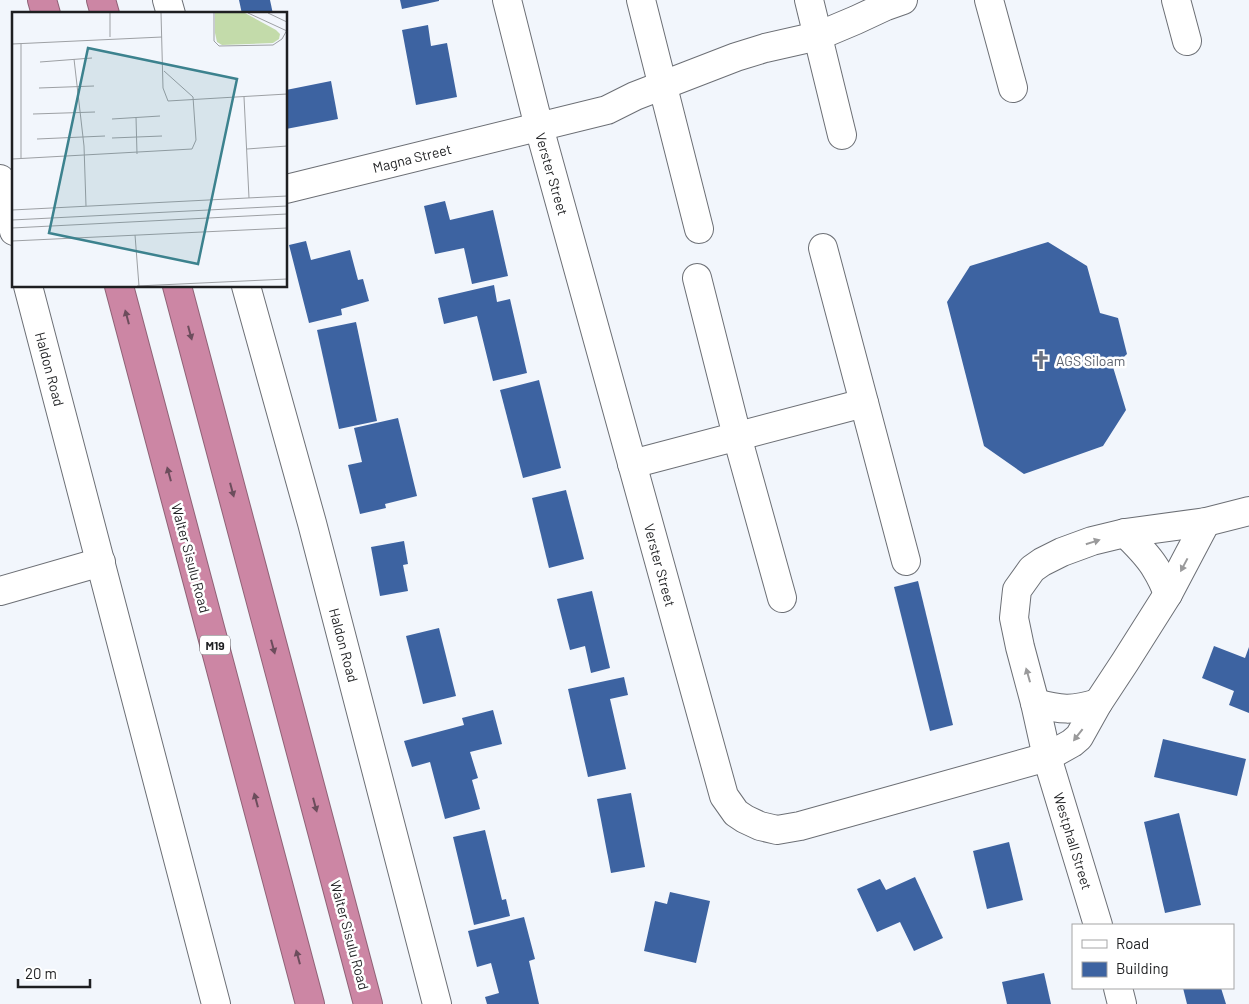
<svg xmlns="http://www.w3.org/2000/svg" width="1249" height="1004" viewBox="0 0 1249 1004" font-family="Barlow,sans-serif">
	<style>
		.building { fill: #3d63a1 }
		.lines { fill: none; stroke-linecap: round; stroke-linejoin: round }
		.minor-casing { stroke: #6c6f75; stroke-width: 30 }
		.highway-casing { stroke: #8f6276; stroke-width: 30 }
		.minor { stroke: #fff; stroke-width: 28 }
		.highway { stroke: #cc86a4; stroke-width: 28 }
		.oneway { fill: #6c4d5c }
		.oneway2 { fill: #9a9a9b }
		.labels { text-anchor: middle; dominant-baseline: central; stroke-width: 5; stroke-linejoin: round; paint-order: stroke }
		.shield { fill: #fff; stroke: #626264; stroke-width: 1 }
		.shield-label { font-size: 12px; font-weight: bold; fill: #1e1f21 }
		.street-label { font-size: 14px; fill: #1e1f21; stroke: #fff }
		.worship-label { font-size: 14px; fill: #5b616d; stroke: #fff; text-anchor: start }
		.inset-road { fill: none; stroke: #9da0a4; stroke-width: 1 }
		.view { fill: #3c828e; fill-opacity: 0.15; stroke: #3c828e; stroke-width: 2.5 }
		.inset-edge { fill: none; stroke: #1e1f21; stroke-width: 2.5 }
	</style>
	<rect width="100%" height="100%" fill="#f2f6fc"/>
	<g class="building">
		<polygon points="239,0 270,0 273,14 242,14"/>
		<polygon points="400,0 439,0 439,1 402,9"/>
		<polygon points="428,25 431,46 447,43 457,97 416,105 402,30"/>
		<polygon points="331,81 338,119 286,129 286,90"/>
		<polygon points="445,201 450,220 493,210 508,276 472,284 464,248 435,254 424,206"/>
		<polygon points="306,241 311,260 350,250 358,280 363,279 369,301 341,309 342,315 309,323 289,245"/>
		<polygon points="1048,242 1087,266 1100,313 1118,318 1127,354 1113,367 1126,410 1103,446 1024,474 984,446 947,302 970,266"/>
		<polygon points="494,285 497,302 510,299 527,373 493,381 477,316 444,324 438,298"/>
		<polygon points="356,322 377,421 339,429 317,330"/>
		<polygon points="539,380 561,468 523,478 500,390"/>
		<polygon points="398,418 417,496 385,504 386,508 360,514 348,465 362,462 354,428"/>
		<polygon points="566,490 584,559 549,568 532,498"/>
		<polygon points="404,541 408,564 403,565 408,591 380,596 371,547"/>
		<polygon points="918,581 953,725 930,731 894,587"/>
		<polygon points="592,591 610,668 591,673 585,646 570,650 557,599"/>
		<polygon points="439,628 456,696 423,704 406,636"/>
		<polygon points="1214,646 1245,658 1249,647 1249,713 1229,705 1234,691 1202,678"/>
		<polygon points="624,677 628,695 610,699 626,769 588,777 568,689"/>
		<polygon points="493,710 502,744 470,752 478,778 472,780 480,809 445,819 430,762 412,767 404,741 464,725 462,718"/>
		<polygon points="1163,739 1246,759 1237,796 1154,777"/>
		<polygon points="631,793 645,867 611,873 597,799"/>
		<polygon points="1179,813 1201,905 1165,913 1144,822"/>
		<polygon points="485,830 502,900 506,899 510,916 474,925 453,837"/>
		<polygon points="1009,842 1023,900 987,909 973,851"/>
		<polygon points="915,877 943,938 914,951 900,922 877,932 857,889 880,879 886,890"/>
		<polygon points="670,892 710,901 696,963 644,951 655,901 667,904"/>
		<polygon points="524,917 535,959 529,961 539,1004 487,1004 485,997 499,993 491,963 477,967 468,931"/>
		<polygon points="1044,973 1051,1004 1007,1004 1002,982"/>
		<polygon points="1183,988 1221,988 1226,1004 1187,1004"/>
	</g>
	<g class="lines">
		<g class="minor-casing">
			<g id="minor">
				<polyline points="167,0 171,14"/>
				<polyline points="507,0 539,127 724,796 736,813 745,819 760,826 777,830 800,826 1047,757 1072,743 1079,737 1098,703 1125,662 1168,594 1206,522"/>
				<polyline points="641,0 699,229"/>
				<polyline points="809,0 842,135"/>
				<polyline points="989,0 1013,88"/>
				<polyline points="1176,0 1187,41"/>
				<polyline points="0,179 14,231"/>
				<polyline points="286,189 607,110 635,96 736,57 765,48 818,36 856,20 886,6 903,0"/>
				<polyline points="823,248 906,561"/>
				<polyline points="697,278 737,436 782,598"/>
				<polyline points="28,286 216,1004"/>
				<polyline points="246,286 312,523 437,1004"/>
				<polyline points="632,464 864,403"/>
				<path d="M1125,533C1136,544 1148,555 1156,569C1161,577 1165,586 1168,594"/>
				<polyline points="0,591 101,562"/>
				<path d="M1035,703C1061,710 1072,711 1098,703"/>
				<polyline points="1098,925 1047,757 1035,703 1020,647 1014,618 1017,590 1032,569 1042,562 1062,552 1092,541 1125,533 1206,522 1249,511"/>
				<polyline points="1118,988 1122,1004"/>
			</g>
		</g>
		<g class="highway-casing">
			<g id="highway">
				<polyline points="42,0 46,14"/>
				<polyline points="101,0 105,14"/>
				<polyline points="119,286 310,1004"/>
				<polyline points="177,286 368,1004"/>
			</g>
		</g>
		<use href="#minor" class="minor"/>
		<use href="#highway" class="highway"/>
	</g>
	<defs><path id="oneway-solid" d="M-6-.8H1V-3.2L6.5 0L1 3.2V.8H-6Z" transform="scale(1.25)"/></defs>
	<g class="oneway">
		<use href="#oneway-solid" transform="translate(127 317) rotate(-105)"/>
		<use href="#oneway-solid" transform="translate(190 333) rotate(75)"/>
		<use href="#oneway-solid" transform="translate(169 474) rotate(-105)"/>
		<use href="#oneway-solid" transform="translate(232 490) rotate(75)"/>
		<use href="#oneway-solid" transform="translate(273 647) rotate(75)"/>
		<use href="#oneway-solid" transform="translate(256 800) rotate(-105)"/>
		<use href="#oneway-solid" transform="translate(315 805) rotate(75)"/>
		<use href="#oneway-solid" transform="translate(298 957) rotate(-105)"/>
	</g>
	<g class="oneway2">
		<use href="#oneway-solid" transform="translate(1093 542) rotate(-17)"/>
		<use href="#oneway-solid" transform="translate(1184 565) rotate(118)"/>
		<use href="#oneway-solid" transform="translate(1028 675) rotate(-106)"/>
		<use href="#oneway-solid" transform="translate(1078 735) rotate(128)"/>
	</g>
	<defs>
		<g id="church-bare" transform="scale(1.5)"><path d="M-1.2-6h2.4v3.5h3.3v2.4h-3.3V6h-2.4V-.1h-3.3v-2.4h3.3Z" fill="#6b7280" stroke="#fff" stroke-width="2.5" paint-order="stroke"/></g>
	</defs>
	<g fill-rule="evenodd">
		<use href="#church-bare" x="1041" y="360"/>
	</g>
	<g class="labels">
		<rect class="shield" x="200" y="635.5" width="30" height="19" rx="4"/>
		<g class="shield-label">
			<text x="215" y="645">M19</text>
		</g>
		<g class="street-label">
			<text transform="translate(412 158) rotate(-14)">Magna Street</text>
			<text transform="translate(552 174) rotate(74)">Verster Street</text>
			<text transform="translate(50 369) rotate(75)">Haldon Road</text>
			<text transform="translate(191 558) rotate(75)">Walter Sisulu Road</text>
			<text transform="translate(660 565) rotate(75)">Verster Street</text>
			<text transform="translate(344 645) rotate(75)">Haldon Road</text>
			<text transform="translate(1073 841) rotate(73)">Westphall Street</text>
			<text transform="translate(350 935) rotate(75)">Walter Sisulu Road</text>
		</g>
		<g class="worship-label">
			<text x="1056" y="360">AGS Siloam</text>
		</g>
	</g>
	<g transform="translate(12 12)">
		<rect width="275" height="275" fill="#f2f6fc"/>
		<path d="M203,1H233L264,18L268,22L267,27L261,31L210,33L205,30L203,21Z" fill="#c3dbaa"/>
		<path class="inset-road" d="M98,1V25M149,1L151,76L156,89L275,82M202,1V29L207,34L261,33L270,27L275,18M236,1L275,19M256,1L275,10M0,32L150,25M62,47L72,134L74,194M28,50L80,46M27,76L82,74M232,85L237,186M21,102L83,100M124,105L125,142M100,107L148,104M100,126L150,124M25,127L93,124M235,137L275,134M0,147L180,137L184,128L181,85L152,59M9,147V31M0,198L275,184M0,208L275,194M0,216L275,202M123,223L127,274M0,229L275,216M125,274L275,267"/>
		<path class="view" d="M76,36L225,67L186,252L37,221Z"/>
		<rect width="275" height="275" class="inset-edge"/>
	</g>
	<rect x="1072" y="924" width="162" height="65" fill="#ffffff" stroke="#a5a5a6"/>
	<rect x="1082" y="940" width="25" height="8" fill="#ffffff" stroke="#a5a5a6"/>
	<text x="1116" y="949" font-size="15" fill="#1e1f21">Road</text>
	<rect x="1082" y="962" width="25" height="15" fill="#3d63a1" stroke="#a5a5a6"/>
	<text x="1116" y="974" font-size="15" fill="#1e1f21">Building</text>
	<path d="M18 979v8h72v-8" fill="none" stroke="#1e1f21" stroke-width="2.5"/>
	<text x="25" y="979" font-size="15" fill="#1e1f21" stroke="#ffffff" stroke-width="4" paint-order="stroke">20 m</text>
</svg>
